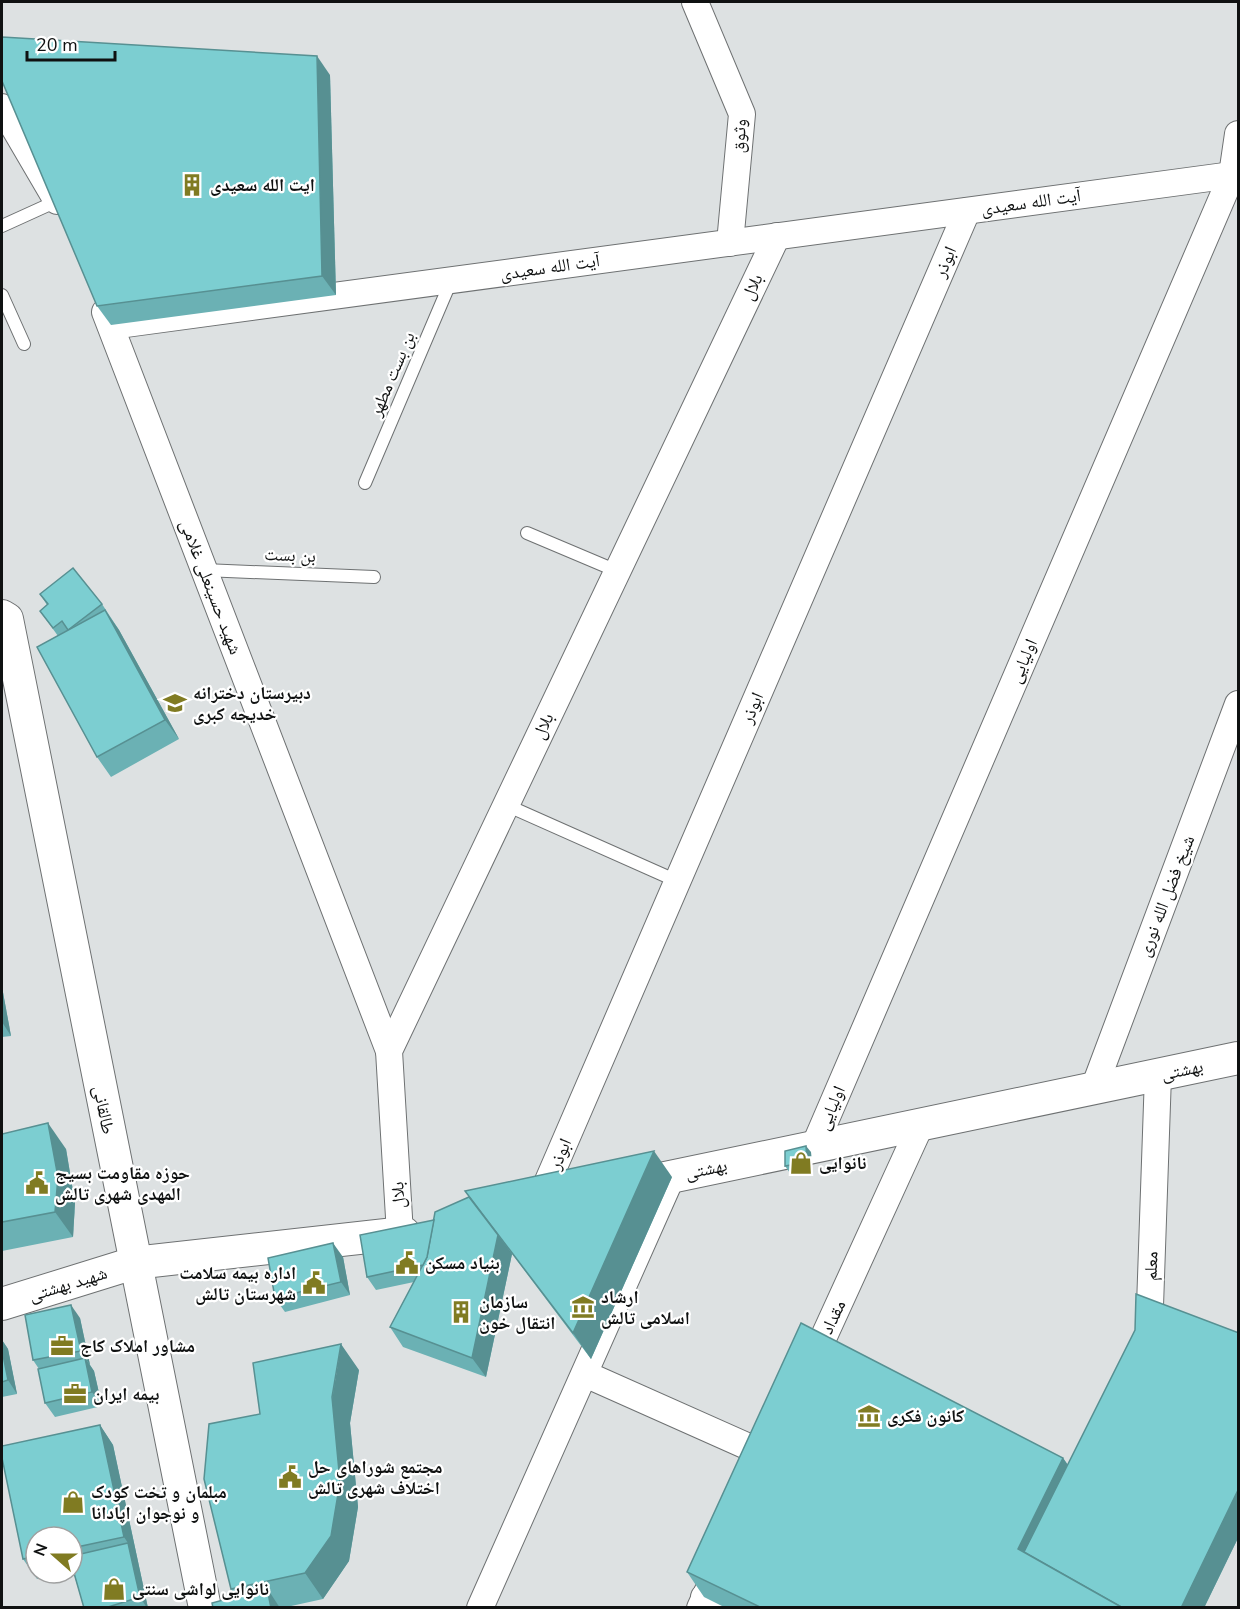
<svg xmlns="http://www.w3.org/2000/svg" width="1240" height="1609" viewBox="0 0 1240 1609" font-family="'Nunito Sans','Noto Naskh Arabic',sans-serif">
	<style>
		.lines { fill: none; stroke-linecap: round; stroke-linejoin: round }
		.service-casing { stroke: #6e7172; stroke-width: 14 }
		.minor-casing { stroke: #6e7172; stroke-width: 28 }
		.tertiary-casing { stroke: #6e7172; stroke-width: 34 }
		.service { stroke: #fff; stroke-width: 12 }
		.minor { stroke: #fff; stroke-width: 26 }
		.tertiary { stroke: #fff; stroke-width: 32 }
		.wall { fill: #6bb1b4 }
		.shaded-wall { fill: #579092 }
		.building { fill: #7cced1; stroke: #579092; stroke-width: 1.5 }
		.labels { text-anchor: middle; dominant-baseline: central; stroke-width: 4.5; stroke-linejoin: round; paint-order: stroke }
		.street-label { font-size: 18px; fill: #0f1111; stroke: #fff }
		.poi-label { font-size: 18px; font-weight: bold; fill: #0f1111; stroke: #fff; text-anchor: start }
	</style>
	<rect width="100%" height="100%" fill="#dde1e2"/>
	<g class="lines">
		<g class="service-casing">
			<g id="service">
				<polyline points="2,226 57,201"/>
				<polyline points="2,295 24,344"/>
				<polyline points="365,483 451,281"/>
				<polyline points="527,533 617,571"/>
				<polyline points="204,570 374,577"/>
				<polyline points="506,805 677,881"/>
			</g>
		</g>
		<g class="minor-casing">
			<g id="minor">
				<polyline points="695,2 742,114 730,243"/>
				<polyline points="2,107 57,201"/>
				<polyline points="105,312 389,1051"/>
				<polyline points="111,326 1232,175"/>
				<polyline points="1094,1088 1238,704"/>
				<polyline points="814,1147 1232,175 1238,134"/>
				<polyline points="538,1204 967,211"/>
				<polyline points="400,1234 389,1051 777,236"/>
				<polyline points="1149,1335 1158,1075"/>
				<polyline points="810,1367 921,1124"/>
				<polyline points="585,1374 769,1456"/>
				<polyline points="704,1597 726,1608"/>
				<polyline points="480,1608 672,1176"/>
				<polyline points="700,1608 719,1566"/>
			</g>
		</g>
		<g class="tertiary-casing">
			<g id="tertiary">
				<polyline points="2,616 7,619 205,1608"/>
				<polyline points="632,1185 1238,1058"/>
				<polyline points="2,1304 134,1263 404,1233"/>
			</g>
		</g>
		<use href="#service" class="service"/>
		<use href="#minor" class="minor"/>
		<use href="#tertiary" class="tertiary"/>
	</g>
	<g class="wall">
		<polygon points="330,75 336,295 111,325 97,306"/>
		<polygon points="40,594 102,604 119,630 179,739 111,777 97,757 58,636 40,611 47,605"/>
		<polygon points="2,987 11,1036 2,1037"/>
		<polygon points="2,1134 66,1149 75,1203 73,1237 2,1251"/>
		<polygon points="811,1152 812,1169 790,1173 785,1166"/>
		<polygon points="672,1177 591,1359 512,1254 486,1377 403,1347 390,1327 414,1282 376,1290 367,1277"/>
		<polygon points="343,1257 350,1295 285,1312 275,1298"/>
		<polygon points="80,1318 90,1365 94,1371 102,1406 55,1417 45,1403 39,1369 33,1360"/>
		<polygon points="1239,1333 1239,1536 1204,1608 726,1608 704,1597 687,1572 1063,1458 1068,1465"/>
		<polygon points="2,1340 8,1349 17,1394 2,1397"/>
		<polygon points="359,1370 350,1423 358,1507 349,1561 323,1599 282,1608 213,1608 236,1597 231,1589 260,1414"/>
		<polygon points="100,1425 113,1445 148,1608 84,1608 73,1571 72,1571 72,1537 36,1537 36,1573 63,1573 37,1579 23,1559"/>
	</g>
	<g class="shaded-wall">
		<polygon points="317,56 330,75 336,295 322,276"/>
		<polygon points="105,610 119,630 179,739 165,720"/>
		<polygon points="2,987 11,1036 2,1022"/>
		<polygon points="48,1123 66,1149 75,1203 73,1237 55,1212"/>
		<polygon points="806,1146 811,1152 812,1169 807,1162"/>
		<polygon points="654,1151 672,1177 591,1359 573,1333"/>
		<polygon points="498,1235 512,1254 486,1377 472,1358"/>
		<polygon points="333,1243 343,1257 350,1295 341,1282"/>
		<polygon points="71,1305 80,1318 90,1365 81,1351"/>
		<polygon points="2,1340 8,1349 17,1394 8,1380 2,1350"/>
		<polygon points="341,1344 359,1370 350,1423 358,1507 349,1561 323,1599 305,1573"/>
		<polygon points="85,1358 94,1371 102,1406 92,1392"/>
		<polygon points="100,1425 113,1445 148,1608 147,1608 140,1597 128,1543 124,1537"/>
		<polygon points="1063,1458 1081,1484 1022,1555 1018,1549"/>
		<polygon points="1239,1488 1239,1536 1204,1608 1181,1608"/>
		<polygon points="267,1588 280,1608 271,1608"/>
	</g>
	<g class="building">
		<polygon points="2,37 317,56 322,276 97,306 2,81"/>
		<polygon points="73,568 102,604 68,630 62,621 53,628 40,611 48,604 40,594"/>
		<polygon points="105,610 165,720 97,757 37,647"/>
		<polygon points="48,1123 58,1177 55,1212 2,1222 2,1134"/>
		<polygon points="806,1146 807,1162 785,1166 785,1151"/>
		<polygon points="654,1151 573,1333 465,1191"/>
		<polygon points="469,1197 498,1235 472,1358 390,1327 427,1257 435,1212"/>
		<polygon points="434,1220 427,1257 423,1265 367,1277 360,1235"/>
		<polygon points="333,1243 341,1282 275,1298 268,1258"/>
		<polygon points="1136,1294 1239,1333 1239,1488 1181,1608 1123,1608 1024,1552 1135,1330"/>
		<polygon points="71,1305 81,1351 33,1360 25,1315"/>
		<polygon points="801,1323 1063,1458 1018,1549 1123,1608 762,1608 687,1572"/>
		<polygon points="341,1344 332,1397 340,1482 331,1536 305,1573 231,1589 204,1479 209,1424 260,1414 253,1363"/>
		<polygon points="2,1350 8,1380 2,1382"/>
		<polygon points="85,1358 92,1392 45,1403 38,1369"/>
		<polygon points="100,1425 124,1537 72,1548 72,1537 36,1537 36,1556 23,1559 2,1458 2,1446"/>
		<polygon points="128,1543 140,1597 105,1608 84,1608 72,1566 72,1556"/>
		<polygon points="267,1588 271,1608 213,1608 212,1603"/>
	</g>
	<defs>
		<g id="building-bare" transform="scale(1.8)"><path d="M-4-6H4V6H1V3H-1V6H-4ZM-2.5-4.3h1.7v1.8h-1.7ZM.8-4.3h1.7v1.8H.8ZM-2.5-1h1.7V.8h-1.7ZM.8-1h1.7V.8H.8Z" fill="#807b22" stroke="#fff" stroke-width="2.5" paint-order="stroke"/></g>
		<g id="school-bare" transform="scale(1.8)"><path d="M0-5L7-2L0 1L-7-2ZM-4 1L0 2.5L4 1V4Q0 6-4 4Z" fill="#807b22" stroke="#fff" stroke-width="2.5" paint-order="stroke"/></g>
		<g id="shop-bare" transform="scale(1.8)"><path d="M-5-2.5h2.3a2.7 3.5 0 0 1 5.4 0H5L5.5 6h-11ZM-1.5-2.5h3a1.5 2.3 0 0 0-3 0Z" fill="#807b22" stroke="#fff" stroke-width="2.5" paint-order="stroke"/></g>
		<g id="civic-bare" transform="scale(1.8)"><path d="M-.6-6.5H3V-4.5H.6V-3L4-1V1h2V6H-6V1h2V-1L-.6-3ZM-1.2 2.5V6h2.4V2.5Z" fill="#807b22" stroke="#fff" stroke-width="2.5" paint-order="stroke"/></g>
		<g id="museum-bare" transform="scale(1.8)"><path d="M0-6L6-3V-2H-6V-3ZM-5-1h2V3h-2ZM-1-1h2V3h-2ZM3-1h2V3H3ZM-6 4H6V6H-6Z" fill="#807b22" stroke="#fff" stroke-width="2.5" paint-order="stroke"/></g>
		<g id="office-bare" transform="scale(1.8)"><path d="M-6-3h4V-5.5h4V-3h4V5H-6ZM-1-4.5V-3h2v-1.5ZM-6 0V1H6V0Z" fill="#807b22" stroke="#fff" stroke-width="2.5" paint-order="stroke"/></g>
	</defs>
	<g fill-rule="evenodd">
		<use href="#building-bare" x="192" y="185"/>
		<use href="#school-bare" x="175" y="703"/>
		<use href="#shop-bare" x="801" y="1163"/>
		<use href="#civic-bare" x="37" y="1183"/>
		<use href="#civic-bare" x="407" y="1263"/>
		<use href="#civic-bare" x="314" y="1283"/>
		<use href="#museum-bare" x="583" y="1307"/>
		<use href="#building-bare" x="461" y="1312"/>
		<use href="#office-bare" x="62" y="1346"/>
		<use href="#office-bare" x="75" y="1394"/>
		<use href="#museum-bare" x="869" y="1416"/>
		<use href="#civic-bare" x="290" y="1477"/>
		<use href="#shop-bare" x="73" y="1502"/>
		<use href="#shop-bare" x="114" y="1589"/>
	</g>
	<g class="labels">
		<g class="street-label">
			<text transform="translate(739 136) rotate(-87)">وثوق</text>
			<text transform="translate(1031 202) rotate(-8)">آیت الله سعیدی</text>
			<text transform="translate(945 262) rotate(-67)">ابوذر</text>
			<text transform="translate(550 267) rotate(-8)">آیت الله سعیدی</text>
			<text transform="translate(752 287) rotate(-64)">بلال</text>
			<text transform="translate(392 374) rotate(-67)">بن بست مطهر</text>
			<text transform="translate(290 555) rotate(2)">بن بست</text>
			<text transform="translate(211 587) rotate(69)">شهید حسینعلی غلامی</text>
			<text transform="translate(1023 661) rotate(-67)">اولیایی</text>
			<text transform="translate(752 708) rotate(-67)">ابوذر</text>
			<text transform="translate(543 726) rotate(-65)">بلال</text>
			<text transform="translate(1166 896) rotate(-69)">شیخ فضل الله نوری</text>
			<text transform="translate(1182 1070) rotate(-12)">بهشتی</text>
			<text transform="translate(831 1108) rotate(-67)">اولیایی</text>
			<text transform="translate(104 1110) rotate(79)">طالقانی</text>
			<text transform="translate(560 1154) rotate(-67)">ابوذر</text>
			<text transform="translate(706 1169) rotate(-12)">بهشتی</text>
			<text transform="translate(398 1195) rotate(-93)">بلال</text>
			<text transform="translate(1151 1266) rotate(-88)">معلم</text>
			<text transform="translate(68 1284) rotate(-17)">شهید بهشتی</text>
			<text transform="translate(833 1317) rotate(-65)">مقداد</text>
		</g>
		<g class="poi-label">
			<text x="210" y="185">ایت الله سعیدی</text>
			<text x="193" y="693">دبیرستان دخترانه<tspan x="193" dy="21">خدیجه کبری</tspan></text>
			<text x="819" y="1163">نانوایی</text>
			<text x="55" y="1173">حوزه مقاومت بسیج<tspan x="55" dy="21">المهدی شهری تالش</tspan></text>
			<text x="425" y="1263">بنیاد مسکن</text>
			<text x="296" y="1273" text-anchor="end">اداره بیمه سلامت<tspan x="296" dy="21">شهرستان تالش</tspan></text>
			<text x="601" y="1297">ارشاد<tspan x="601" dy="21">اسلامی تالش</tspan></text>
			<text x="479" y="1302">سازمان<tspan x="479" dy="21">انتقال خون</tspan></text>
			<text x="80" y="1346">مشاور املاک کاج</text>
			<text x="93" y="1394">بیمه ایران</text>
			<text x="887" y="1416">کانون فکری</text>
			<text x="308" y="1467">مجتمع شوراهای حل<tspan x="308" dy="21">اختلاف شهری تالش</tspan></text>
			<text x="91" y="1492">مبلمان و تخت کودک<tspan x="91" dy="21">و نوجوان اپادانا</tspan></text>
			<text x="132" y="1589">نانوایی لواشی سنتی</text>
		</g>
	</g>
	<rect width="1240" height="1609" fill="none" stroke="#0f1111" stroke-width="6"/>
	<g transform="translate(54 1555) rotate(291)"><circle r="28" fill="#ffffff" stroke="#9fa0a0" stroke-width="1.5"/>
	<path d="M0-4.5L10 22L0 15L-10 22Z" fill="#807b22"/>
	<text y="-9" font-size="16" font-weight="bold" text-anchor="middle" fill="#0f1111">N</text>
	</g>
	<path d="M27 51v9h88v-9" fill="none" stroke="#0f1111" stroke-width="3"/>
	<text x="36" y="51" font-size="18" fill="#0f1111" stroke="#ffffff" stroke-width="4.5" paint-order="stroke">20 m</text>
</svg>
